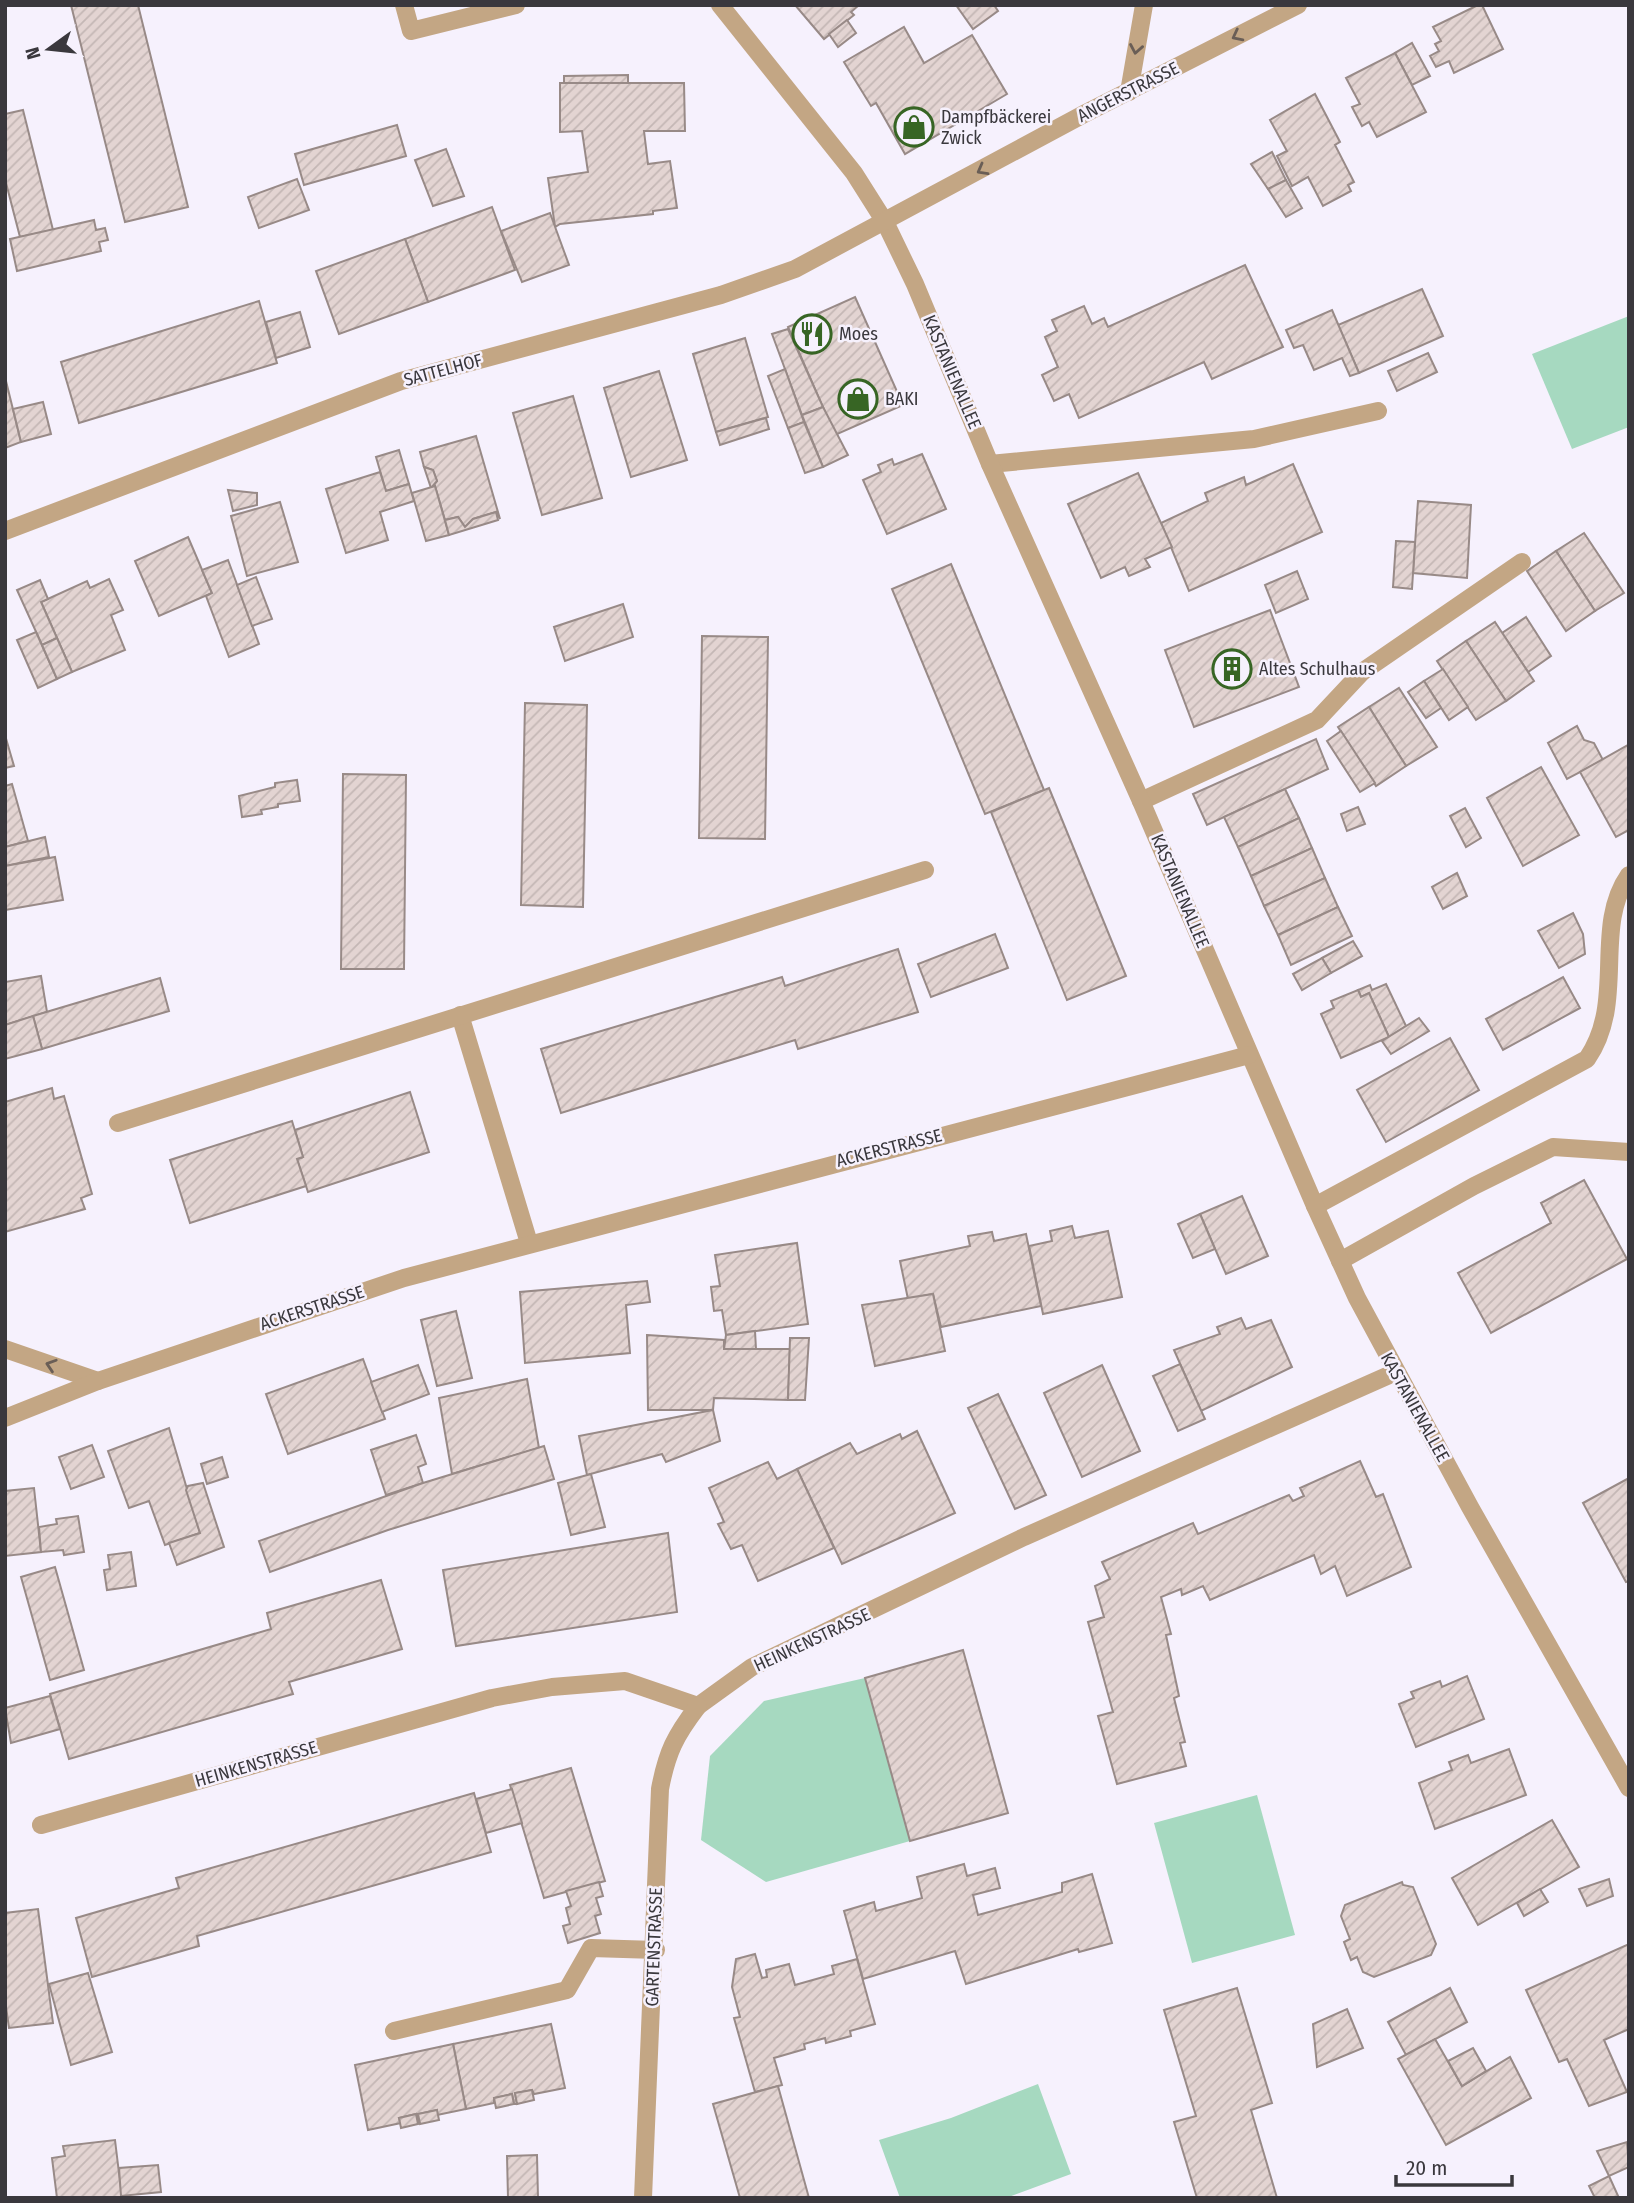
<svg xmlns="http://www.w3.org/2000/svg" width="1634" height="2203" viewBox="0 0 1634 2203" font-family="'Fira Sans Condensed',sans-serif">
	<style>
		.park { fill: #a6d9c0 }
		.building { fill: url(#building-hatch); stroke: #988a87; stroke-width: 2 }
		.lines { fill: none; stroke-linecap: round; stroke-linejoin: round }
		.service { stroke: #c3a684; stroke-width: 18 }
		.minor { stroke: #c3a684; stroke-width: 18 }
		.oneway { stroke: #6a5e56 }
		.labels { text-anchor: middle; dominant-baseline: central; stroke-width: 5; stroke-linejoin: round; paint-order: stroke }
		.street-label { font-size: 18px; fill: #3a383d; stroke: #f6f1fd }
		.poi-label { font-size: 18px; fill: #3a383d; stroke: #f6f1fd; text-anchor: start }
	</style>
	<defs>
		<pattern id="building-hatch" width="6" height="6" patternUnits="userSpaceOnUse" patternTransform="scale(1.75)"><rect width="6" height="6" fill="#e3d4d2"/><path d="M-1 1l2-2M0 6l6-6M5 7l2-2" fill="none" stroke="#c4b7b5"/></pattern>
	</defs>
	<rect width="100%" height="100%" fill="#f6f1fd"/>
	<g class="park">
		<polygon points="1629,316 1629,427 1572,449 1532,354"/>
		<polygon points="865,1678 910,1841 766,1882 701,1840 710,1756 764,1701"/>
		<polygon points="1257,1795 1295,1935 1192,1963 1154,1823"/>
		<polygon points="1038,2084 1071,2174 1006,2198 900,2198 879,2140 951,2118"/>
	</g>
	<g class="building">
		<polygon points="71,5 138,5 188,207 125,222"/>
		<polygon points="795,5 859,5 851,12 854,15 824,39"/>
		<polygon points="956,5 994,5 998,11 973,29"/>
		<polygon points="1478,5 1482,5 1503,49 1454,73 1449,61 1436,67 1430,56 1439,51 1435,44 1441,41 1433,27"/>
		<polygon points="847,20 856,33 838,47 829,34"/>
		<polygon points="904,27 924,63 972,35 1007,94 905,154 876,103 871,106 844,62"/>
		<polygon points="1412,43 1430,76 1412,85 1395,53"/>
		<polygon points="1395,53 1426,112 1377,137 1369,122 1362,126 1352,107 1360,104 1346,78"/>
		<polygon points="628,75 628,83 564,83 564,76"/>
		<polygon points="560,83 684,83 685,131 644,131 648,164 670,161 677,208 653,211 653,214 560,224 555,227 548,178 588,172 582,131 560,132"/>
		<polygon points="1315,94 1340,142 1335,145 1354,182 1348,185 1351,191 1323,206 1308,177 1292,186 1277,156 1287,151 1270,120"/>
		<polygon points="23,110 53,230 20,237 5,179 5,114"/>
		<polygon points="397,125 406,156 304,185 295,154"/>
		<polygon points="446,149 464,196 433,206 415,160"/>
		<polygon points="1272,152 1286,180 1268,189 1251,164"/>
		<polygon points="297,179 309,210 259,228 248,197"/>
		<polygon points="1286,180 1302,208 1286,217 1268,189"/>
		<polygon points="492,207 515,270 428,302 405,239"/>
		<polygon points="550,213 569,265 522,282 501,231"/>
		<polygon points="94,220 96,230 105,228 108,240 99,242 101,251 17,271 10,239"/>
		<polygon points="405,239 428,302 339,334 316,271"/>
		<polygon points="1245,265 1283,347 1212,379 1204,362 1079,418 1069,394 1054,401 1042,375 1058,367 1045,337 1057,331 1052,320 1084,306 1092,324 1104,318 1108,327"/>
		<polygon points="1422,289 1443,336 1359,373 1338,325"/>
		<polygon points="855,297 903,405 835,435 788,327"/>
		<polygon points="259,301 277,363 79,423 61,362"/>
		<polygon points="1332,310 1359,373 1350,376 1342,358 1314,370 1303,345 1294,348 1286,330"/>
		<polygon points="300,312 310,347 276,358 266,322"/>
		<polygon points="788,329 823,407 802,415 772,334"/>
		<polygon points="745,338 768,417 716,432 693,354"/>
		<polygon points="1428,353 1437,372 1397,391 1388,371"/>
		<polygon points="785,369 804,422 788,428 768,376"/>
		<polygon points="659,371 687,460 631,477 604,388"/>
		<polygon points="5,377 21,442 5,448"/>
		<polygon points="573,396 602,498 542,515 513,413"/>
		<polygon points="43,402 51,434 21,442 13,409"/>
		<polygon points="823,407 848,455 823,467 802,415"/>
		<polygon points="766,418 769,429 720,445 716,432"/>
		<polygon points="804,422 823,467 805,473 788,428"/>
		<polygon points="476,436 500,519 496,512 473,519 465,527 458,517 445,520 435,486 431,488 437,481 433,470 424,467 420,452"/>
		<polygon points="399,450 409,484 386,491 376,457"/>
		<polygon points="922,454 946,509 887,534 863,480 881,472 878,465 892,459 894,465"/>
		<polygon points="1293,464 1322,532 1189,591 1161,523 1208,501 1205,493 1244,477 1246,485"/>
		<polygon points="424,467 433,470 437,481 431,488"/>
		<polygon points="380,472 386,491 409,484 414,501 380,512 388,540 346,553 326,489"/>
		<polygon points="1138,473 1172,547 1145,559 1150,567 1129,576 1125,567 1101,578 1068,504"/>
		<polygon points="435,486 449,535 426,541 412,493"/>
		<polygon points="228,490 257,493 257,505 233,511"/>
		<polygon points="1418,501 1471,505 1467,578 1413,573"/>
		<polygon points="280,502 298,562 247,576 231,516"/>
		<polygon points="496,512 498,520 449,535 445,520 458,517 465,527 473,519"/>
		<polygon points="1584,533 1624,593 1595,611 1556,551"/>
		<polygon points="188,537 212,593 159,616 135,561"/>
		<polygon points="1396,541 1415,542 1412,589 1393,587"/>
		<polygon points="1556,551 1595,611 1566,631 1527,571"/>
		<polygon points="228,560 259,644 229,657 206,596 212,593 202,570"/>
		<polygon points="951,564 1044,790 985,814 892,589"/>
		<polygon points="1297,571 1308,599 1276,613 1265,585"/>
		<polygon points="256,577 272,619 252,626 237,585"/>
		<polygon points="109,579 123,610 111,615 125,650 72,672 41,602 87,581 90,588"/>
		<polygon points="40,580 48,599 41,602 57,638 42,645 17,590"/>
		<polygon points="623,604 633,637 565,661 554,627"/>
		<polygon points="1270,610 1299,687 1194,727 1165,650"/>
		<polygon points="1526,617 1551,656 1528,672 1502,633"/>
		<polygon points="1495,622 1534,681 1506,701 1466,641"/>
		<polygon points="36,632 57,679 38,688 17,640"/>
		<polygon points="702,636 768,637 765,839 699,838"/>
		<polygon points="57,638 72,672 57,679 42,645"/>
		<polygon points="1466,641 1506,701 1476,720 1437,661"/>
		<polygon points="1443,669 1468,707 1449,720 1424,681"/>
		<polygon points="1424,681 1441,708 1426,718 1408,692"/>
		<polygon points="1399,688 1437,747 1406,766 1369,707"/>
		<polygon points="525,703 587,705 583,907 521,905"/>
		<polygon points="1369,707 1406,766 1376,786 1338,727"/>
		<polygon points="1577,726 1584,740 1594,743 1603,760 1567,779 1548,743"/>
		<polygon points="1341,731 1375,783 1360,792 1327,741"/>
		<polygon points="5,735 14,766 5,768"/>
		<polygon points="1316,739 1328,769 1207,825 1193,794"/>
		<polygon points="1628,745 1629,830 1616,837 1580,772"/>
		<polygon points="1541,767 1579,835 1523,866 1487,798"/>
		<polygon points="343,774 406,775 404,969 341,969"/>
		<polygon points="297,780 300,801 278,804 278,807 261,810 262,814 242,817 239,796 275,787 275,783"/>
		<polygon points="12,784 28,841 5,847 5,786"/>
		<polygon points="1049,788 1126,976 1067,1000 991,812"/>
		<polygon points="1285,789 1299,818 1238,847 1224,817"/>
		<polygon points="1358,807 1365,824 1347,831 1341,814"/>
		<polygon points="1465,808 1481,838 1466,847 1450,816"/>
		<polygon points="1299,818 1312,848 1251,876 1238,847"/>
		<polygon points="45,837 49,857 5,866 5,847"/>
		<polygon points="1312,848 1325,878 1264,906 1251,876"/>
		<polygon points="55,857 63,900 5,910 5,866"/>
		<polygon points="1457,873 1467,896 1443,909 1432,887"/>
		<polygon points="1325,878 1338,907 1278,935 1264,906"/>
		<polygon points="1338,907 1352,936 1291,965 1278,935"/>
		<polygon points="1573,913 1583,934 1585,954 1559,968 1538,931"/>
		<polygon points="995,934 1008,968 931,997 918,964"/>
		<polygon points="1353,941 1362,956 1331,973 1322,958"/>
		<polygon points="898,949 918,1012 798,1049 795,1040 561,1113 541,1049 782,977 785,986"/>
		<polygon points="1322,958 1331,973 1302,990 1293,974"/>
		<polygon points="41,976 47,1012 5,1025 5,982"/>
		<polygon points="1563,977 1580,1008 1503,1050 1486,1019"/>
		<polygon points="160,978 169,1011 42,1049 33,1016"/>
		<polygon points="1386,984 1406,1026 1389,1037 1369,993 1361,997 1358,990 1370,985 1372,990"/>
		<polygon points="1358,990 1361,997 1369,993 1389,1037 1341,1058 1321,1014 1334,1008 1331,1001"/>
		<polygon points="33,1016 42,1049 5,1059 5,1025"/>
		<polygon points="1419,1018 1429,1031 1391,1054 1382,1041"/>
		<polygon points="1450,1038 1479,1090 1386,1142 1357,1090"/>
		<polygon points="52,1088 54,1099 64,1096 92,1194 81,1198 85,1209 5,1232 5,1102"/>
		<polygon points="410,1092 429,1152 308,1192 297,1159 303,1157 295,1130"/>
		<polygon points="292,1121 303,1157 297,1159 306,1186 190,1223 170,1160"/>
		<polygon points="1584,1180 1627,1259 1491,1333 1458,1273 1551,1223 1541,1203"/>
		<polygon points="1242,1196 1268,1256 1226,1274 1200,1214"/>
		<polygon points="1200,1214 1215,1249 1193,1258 1178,1224"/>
		<polygon points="1072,1226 1075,1238 1108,1231 1122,1297 1043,1314 1029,1246 1052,1241 1050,1231"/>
		<polygon points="992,1232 994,1241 1026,1234 1041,1306 941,1327 933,1294 908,1299 900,1261 970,1246 968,1236"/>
		<polygon points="797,1243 808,1324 726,1335 722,1310 714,1311 711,1287 720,1286 715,1255"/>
		<polygon points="647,1281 650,1302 626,1305 630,1353 525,1363 520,1292"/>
		<polygon points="933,1294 945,1351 875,1366 862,1305"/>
		<polygon points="456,1311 472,1378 437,1386 421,1320"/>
		<polygon points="1241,1318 1246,1329 1271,1320 1292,1367 1201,1411 1174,1350 1220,1334 1217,1327"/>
		<polygon points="755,1331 756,1349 724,1349 726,1335"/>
		<polygon points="647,1335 724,1340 724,1349 790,1349 788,1400 714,1398 713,1410 648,1410"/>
		<polygon points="790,1338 809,1338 805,1400 788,1400"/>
		<polygon points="363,1359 385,1419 288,1454 266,1394"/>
		<polygon points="1180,1364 1205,1419 1178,1431 1153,1376"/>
		<polygon points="418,1365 429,1394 382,1412 371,1382"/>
		<polygon points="1102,1365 1140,1451 1082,1477 1044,1393"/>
		<polygon points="527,1379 539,1448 452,1474 439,1398"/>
		<polygon points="998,1394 1046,1495 1015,1509 968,1408"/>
		<polygon points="713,1410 720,1441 666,1462 662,1454 587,1475 579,1436"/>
		<polygon points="169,1428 200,1533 165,1545 149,1501 129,1508 108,1451"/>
		<polygon points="917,1431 955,1513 842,1564 797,1469 850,1443 857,1454 900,1434 902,1439"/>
		<polygon points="416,1435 426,1464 418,1467 423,1483 386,1495 371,1450"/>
		<polygon points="92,1445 104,1477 71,1489 59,1457"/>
		<polygon points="544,1446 554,1479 388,1530 270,1572 259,1541 423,1483"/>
		<polygon points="222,1457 228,1477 207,1484 201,1464"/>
		<polygon points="1360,1461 1376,1497 1383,1494 1411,1567 1347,1596 1335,1566 1321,1574 1314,1555 1210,1600 1203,1586 1182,1595 1181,1589 1161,1597 1171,1634 1166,1635 1179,1696 1174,1698 1185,1742 1180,1743 1186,1766 1117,1784 1098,1716 1113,1712 1088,1622 1104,1617 1095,1586 1110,1579 1102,1562 1193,1523 1198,1534 1289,1495 1293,1501 1304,1496 1300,1488"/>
		<polygon points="768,1462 777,1479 797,1469 834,1548 758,1581 742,1545 731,1549 718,1524 724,1522 709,1488"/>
		<polygon points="591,1474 605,1527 571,1535 558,1483"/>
		<polygon points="1629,1478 1629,1581 1626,1582 1583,1503"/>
		<polygon points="203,1483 224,1547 177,1565 169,1543 200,1533 186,1490 188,1486"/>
		<polygon points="34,1488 41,1552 5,1556 5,1491"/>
		<polygon points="78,1516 84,1552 64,1555 63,1550 41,1552 39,1527 57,1524 56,1519"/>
		<polygon points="668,1533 677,1612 456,1646 443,1570"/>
		<polygon points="131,1552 136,1586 107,1590 104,1570 110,1569 108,1555"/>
		<polygon points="55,1567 84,1670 50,1680 21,1577"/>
		<polygon points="381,1580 402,1649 289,1682 293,1694 69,1759 50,1694 271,1629 267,1613"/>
		<polygon points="963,1650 1008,1813 910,1841 865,1678"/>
		<polygon points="1467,1676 1484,1719 1416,1747 1399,1704 1414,1698 1411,1692 1440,1681 1442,1687"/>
		<polygon points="50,1696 60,1729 11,1743 5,1708"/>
		<polygon points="1509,1749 1526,1795 1435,1829 1419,1783 1452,1770 1449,1762 1468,1755 1471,1763"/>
		<polygon points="571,1768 605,1881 544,1898 510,1785"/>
		<polygon points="512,1789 522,1823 486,1833 476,1799"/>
		<polygon points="474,1793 491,1852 197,1936 199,1946 92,1977 76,1918 179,1888 176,1878"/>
		<polygon points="1552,1820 1579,1867 1478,1925 1452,1878"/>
		<polygon points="964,1864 967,1876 995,1868 1000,1888 973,1895 978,1915 1062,1892 1062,1883 1092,1874 1112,1943 1079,1952 1078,1949 966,1984 955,1951 863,1979 844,1911 874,1902 876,1911 922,1898 917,1877"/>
		<polygon points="1609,1879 1613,1896 1587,1906 1579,1889"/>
		<polygon points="599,1882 603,1896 596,1898 601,1914 595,1916 600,1933 568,1943 563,1926 570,1924 566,1908 571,1906 566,1891"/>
		<polygon points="1402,1882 1403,1885 1413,1887 1436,1944 1431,1955 1374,1977 1363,1972 1357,1957 1351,1960 1344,1942 1350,1939 1341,1916 1345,1905"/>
		<polygon points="1540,1889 1548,1902 1524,1916 1517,1903"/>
		<polygon points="38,1909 53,2023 9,2028 5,2000 5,1913"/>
		<polygon points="1629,1944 1629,2029 1604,2040 1627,2092 1589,2106 1567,2059 1559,2062 1526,1990"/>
		<polygon points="755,1954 762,1978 767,1977 766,1970 789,1964 795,1985 834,1974 832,1966 857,1959 875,2024 850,2031 851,2036 826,2043 825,2038 804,2044 805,2049 774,2058 782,2085 755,2092 734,2018 740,2017 732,1987 736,1959"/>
		<polygon points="88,1973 112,2052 71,2065 49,1984"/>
		<polygon points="1237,1988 1272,2103 1251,2110 1277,2198 1197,2198 1174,2122 1196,2116 1164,2010"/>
		<polygon points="1450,1988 1467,2022 1406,2055 1388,2022"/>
		<polygon points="1347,2009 1363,2048 1317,2067 1313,2024"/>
		<polygon points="551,2024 565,2088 534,2094 532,2090 515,2093 517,2104 514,2104 512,2094 494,2098 494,2103 466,2109 453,2044"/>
		<polygon points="1435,2039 1462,2086 1510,2057 1531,2098 1446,2145 1398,2059"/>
		<polygon points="453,2044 466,2109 437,2115 437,2110 418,2114 418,2124 416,2114 399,2118 401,2123 368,2130 355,2065"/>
		<polygon points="1473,2048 1486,2071 1462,2086 1448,2061"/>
		<polygon points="778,2086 809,2198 740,2198 713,2104"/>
		<polygon points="532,2090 534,2100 517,2104 515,2093"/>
		<polygon points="512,2094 514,2104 496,2108 494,2098"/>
		<polygon points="437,2110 439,2120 420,2124 418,2114"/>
		<polygon points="416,2114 418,2124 401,2128 399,2118"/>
		<polygon points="115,2140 122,2198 57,2198 52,2158 65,2156 63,2146"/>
		<polygon points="1627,2142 1629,2167 1609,2176 1597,2151"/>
		<polygon points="537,2155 538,2198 508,2198 507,2156"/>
		<polygon points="158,2165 161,2192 121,2196 119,2168"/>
		<polygon points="1609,2176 1619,2198 1595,2198 1589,2186"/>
	</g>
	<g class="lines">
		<g class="service">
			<polyline points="404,5 411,31 516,5"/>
			<polyline points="990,464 1254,439 1378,411"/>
			<polyline points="1141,801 1317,720 1362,672 1522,562"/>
			<path d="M1315,1206L1587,1059C1627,1001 1592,928 1629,875"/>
			<polyline points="1340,1261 1474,1186 1553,1147 1629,1152"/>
			<polyline points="394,2031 567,1990 591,1948 656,1950"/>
		</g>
		<g class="minor">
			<polyline points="720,5 854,173 885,222 915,284 990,464 1141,801 1315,1206 1357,1298 1470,1507 1629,1788"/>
			<polyline points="1129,92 1144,5"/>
			<polyline points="5,531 401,381 721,295 795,269 1084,114 1298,5"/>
			<polyline points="460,1015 529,1243"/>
			<polyline points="118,1123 925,870"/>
			<polyline points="5,1349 98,1381"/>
			<polyline points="5,1418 98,1381 404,1278 1249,1055"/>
			<polyline points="41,1825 492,1698 552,1687 625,1681 698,1706 752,1667 1024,1537 1396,1372"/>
			<path d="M643,2198L660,1789C667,1752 675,1736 698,1706"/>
		</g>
	</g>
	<defs><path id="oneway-chevron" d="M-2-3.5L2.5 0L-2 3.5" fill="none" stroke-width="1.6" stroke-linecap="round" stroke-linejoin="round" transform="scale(1.75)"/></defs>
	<g class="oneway">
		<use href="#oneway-chevron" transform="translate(1237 36) rotate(153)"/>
		<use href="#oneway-chevron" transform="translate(1136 49) rotate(100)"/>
		<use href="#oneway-chevron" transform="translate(982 170) rotate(151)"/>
		<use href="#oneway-chevron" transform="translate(51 1365) rotate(-162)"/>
	</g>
	<defs>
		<g id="shop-ring" transform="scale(2.0125)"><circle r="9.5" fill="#f6f1fd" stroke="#376524" stroke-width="1.5"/><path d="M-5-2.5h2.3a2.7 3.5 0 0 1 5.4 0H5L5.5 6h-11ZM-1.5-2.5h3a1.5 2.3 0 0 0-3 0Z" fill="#376524"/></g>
		<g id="restaurant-ring" transform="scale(2.0125)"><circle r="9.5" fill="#f6f1fd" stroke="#376524" stroke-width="1.5"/><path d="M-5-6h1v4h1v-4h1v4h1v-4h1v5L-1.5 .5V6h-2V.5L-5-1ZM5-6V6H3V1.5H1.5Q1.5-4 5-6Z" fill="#376524"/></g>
		<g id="building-ring" transform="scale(2.0125)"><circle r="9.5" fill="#f6f1fd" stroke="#376524" stroke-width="1.5"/><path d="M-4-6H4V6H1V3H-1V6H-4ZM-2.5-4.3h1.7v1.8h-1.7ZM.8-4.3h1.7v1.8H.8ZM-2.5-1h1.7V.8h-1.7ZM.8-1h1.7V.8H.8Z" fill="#376524"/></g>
	</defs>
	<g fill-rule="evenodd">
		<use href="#shop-ring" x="914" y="127"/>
		<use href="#restaurant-ring" x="812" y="334"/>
		<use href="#shop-ring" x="858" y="399"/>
		<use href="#building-ring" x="1232" y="669"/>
	</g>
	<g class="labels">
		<g class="street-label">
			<text transform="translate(1128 92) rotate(-27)">ANGERSTRASSE</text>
			<text transform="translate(443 370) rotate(-15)">SATTELHOF</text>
			<text transform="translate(952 372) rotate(67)">KASTANIENALLEE</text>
			<text transform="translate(1180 891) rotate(67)">KASTANIENALLEE</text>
			<text transform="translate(889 1148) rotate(-14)">ACKERSTRASSE</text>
			<text transform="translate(312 1308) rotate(-18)">ACKERSTRASSE</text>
			<text transform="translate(1415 1407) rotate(61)">KASTANIENALLEE</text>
			<text transform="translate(812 1640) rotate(-25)">HEINKENSTRASSE</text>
			<text transform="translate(256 1764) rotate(-16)">HEINKENSTRASSE</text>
			<text transform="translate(654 1947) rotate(-88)">GARTENSTRASSE</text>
		</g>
		<g class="poi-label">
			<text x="941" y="117">Dampfbäckerei<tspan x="941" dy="21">Zwick</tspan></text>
			<text x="839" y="334">Moes</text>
			<text x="885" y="399">BAKI</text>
			<text x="1259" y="669">Altes Schulhaus</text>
		</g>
	</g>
	<rect width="1634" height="2203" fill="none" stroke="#3a383d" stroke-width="14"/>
	<g transform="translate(49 49) rotate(255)" stroke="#f6f1fd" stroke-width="5" paint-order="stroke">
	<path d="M0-5L12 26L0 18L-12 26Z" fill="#3a383d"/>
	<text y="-10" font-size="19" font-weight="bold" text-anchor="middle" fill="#3a383d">N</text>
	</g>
	<path d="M1396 2175v10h116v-10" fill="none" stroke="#3a383d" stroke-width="3.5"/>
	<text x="1406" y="2175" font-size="21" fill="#3a383d" stroke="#f6f1fd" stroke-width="5" paint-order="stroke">20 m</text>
</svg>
